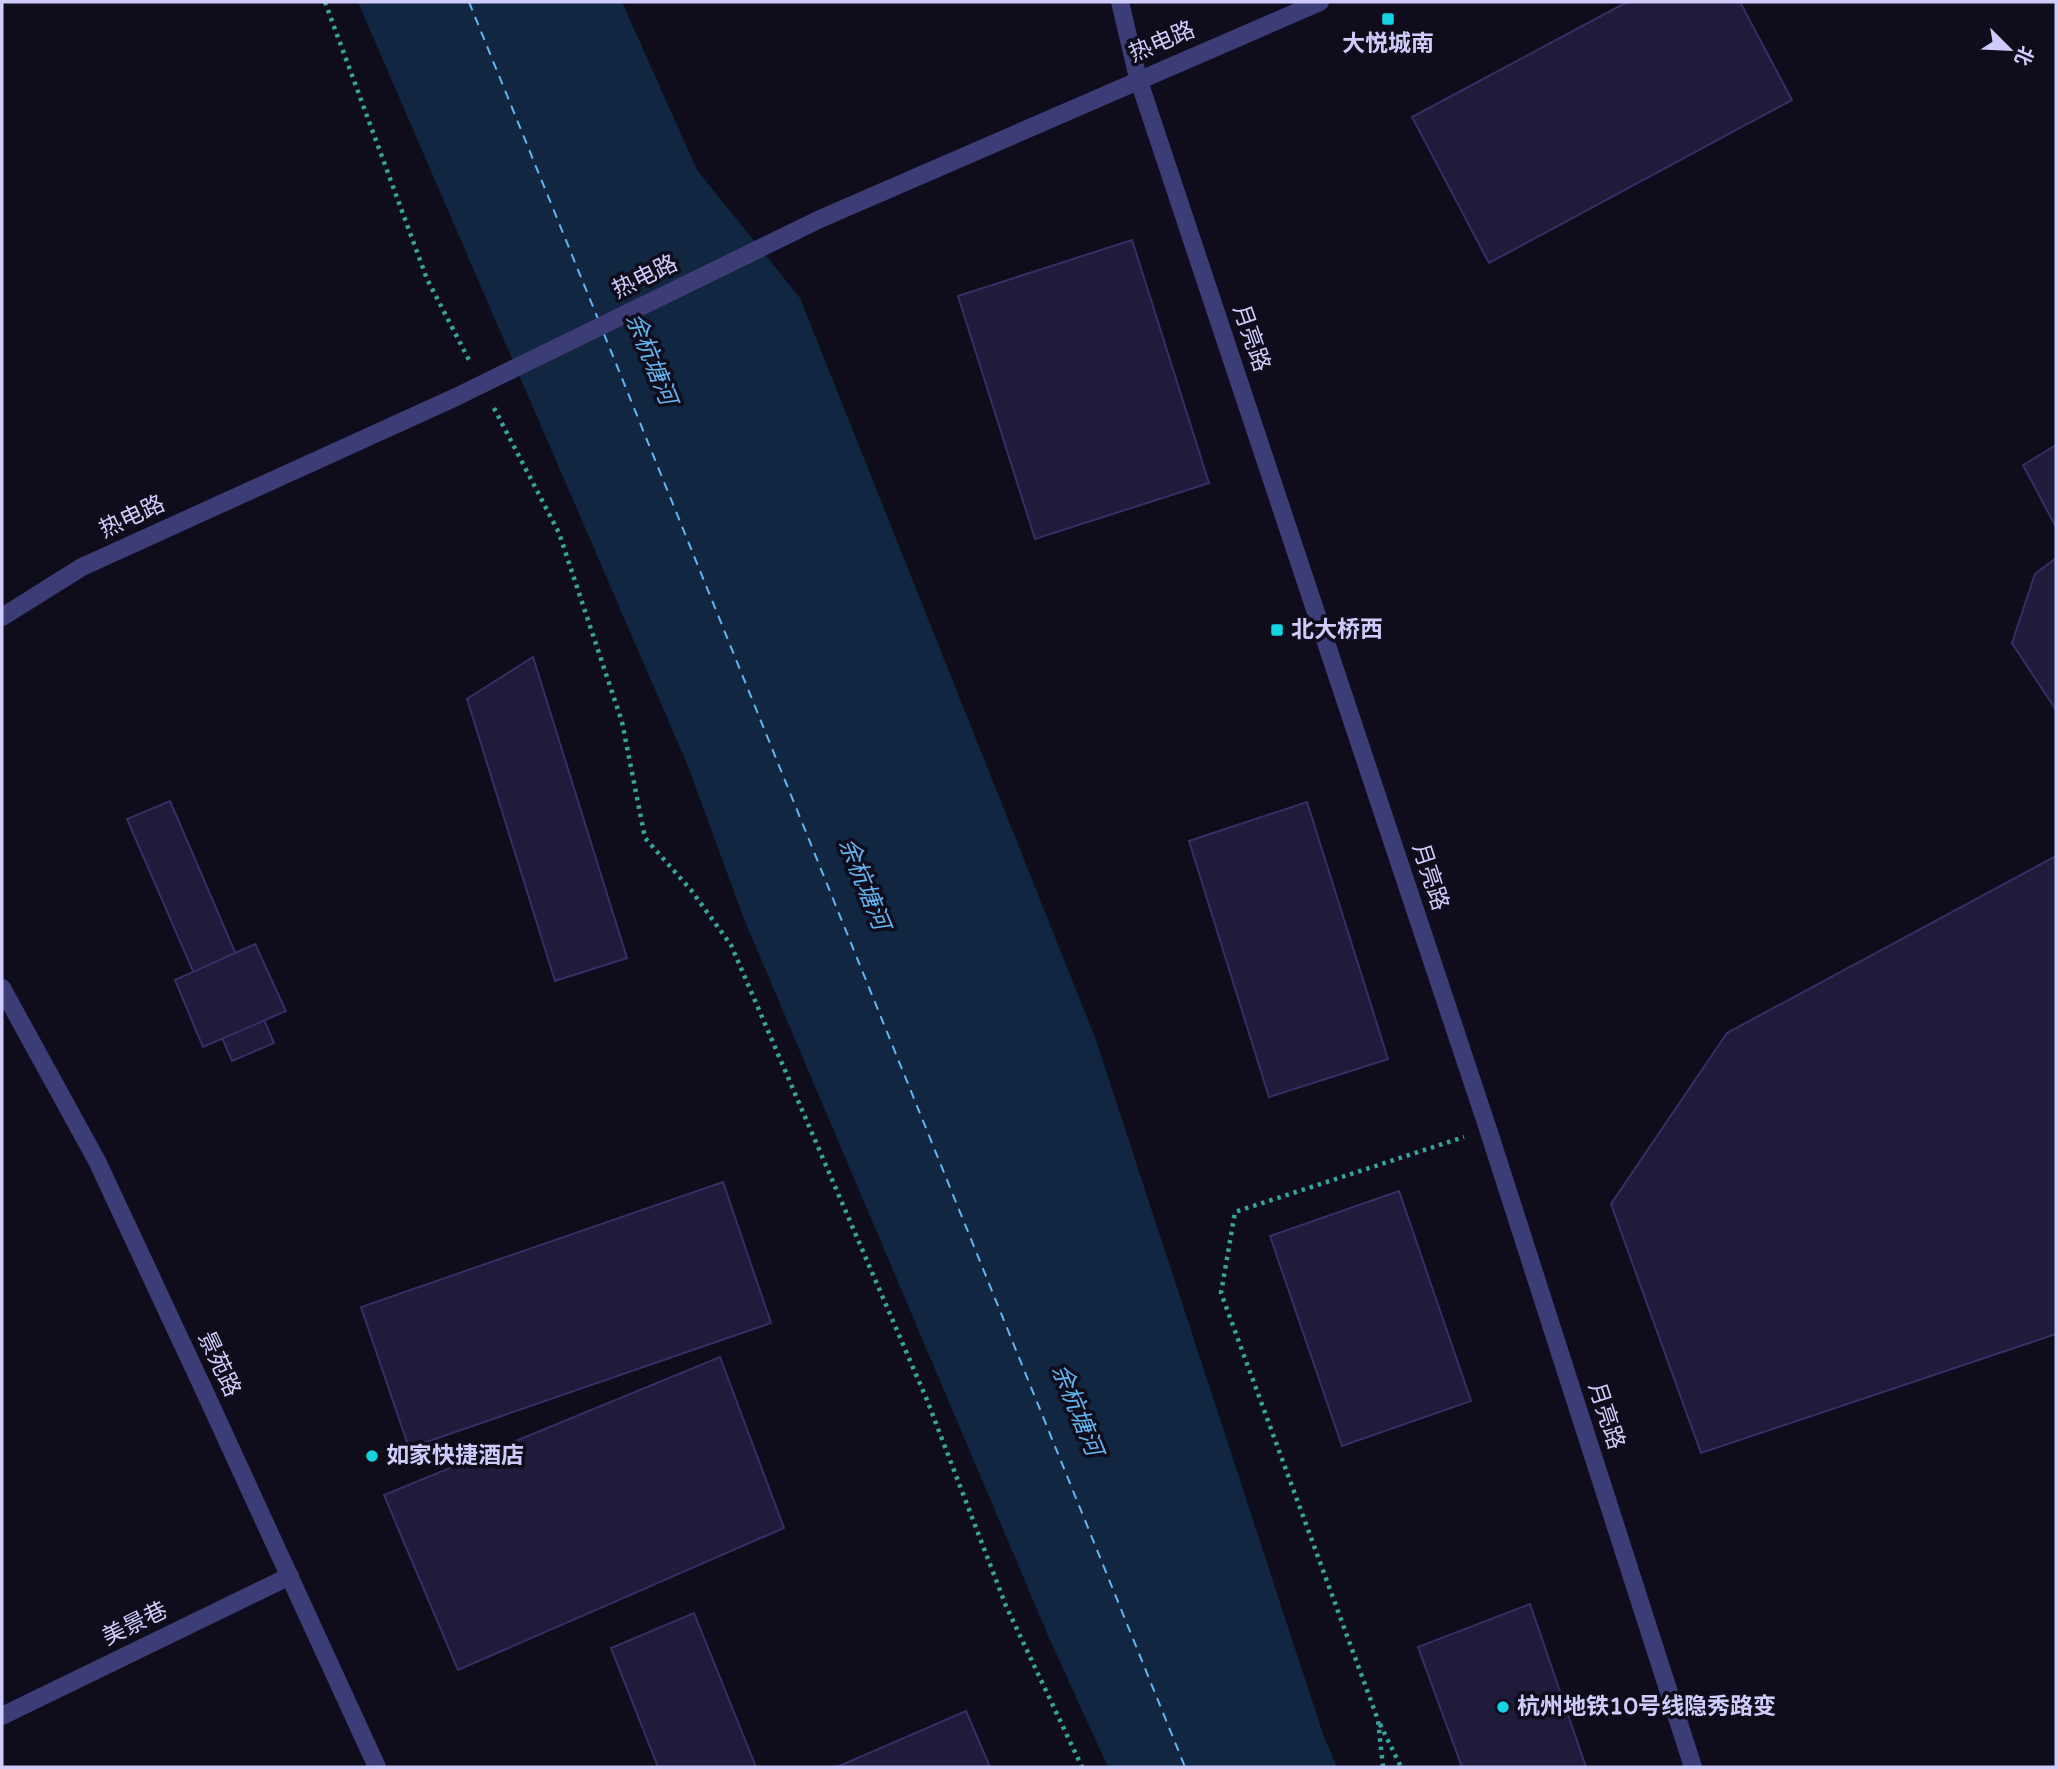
<svg xmlns="http://www.w3.org/2000/svg" width="2058" height="1769" viewBox="0 0 2058 1769" font-family="'Varela Round','Noto Sans SC',sans-serif">
	<style>
		.water { fill: #112640 }
		.lines { fill: none; stroke-linecap: round; stroke-linejoin: round }
		.ferry { stroke: #63b5f2; stroke-width: 2; stroke-dasharray: 9 7; stroke-linecap: butt }
		.building { fill: #201a3b; stroke: #372e65; stroke-width: 2 }
		.path { stroke: #36a499; stroke-width: 4.5; stroke-dasharray: 3.5 5; stroke-linecap: butt }
		.minor { stroke: #3c3c77; stroke-width: 18 }
		.tertiary { stroke: #3c3c77; stroke-width: 18 }
		.poi-dot { fill: #13d4e0; stroke: #0f0d1c; stroke-width: 2.5 }
		.labels { text-anchor: middle; dominant-baseline: central; stroke-width: 7; stroke-linejoin: round; paint-order: stroke }
		.street-label { font-size: 23px; fill: #cfccfb; stroke: #0f0d1c }
		.poi-label { font-size: 23px; font-weight: bold; fill: #cfccfb; stroke: #0f0d1c; text-anchor: start }
		.water-label { font-size: 24px; font-style: italic; fill: #63b5f2; stroke: #0f0d1c }
	</style>
	<rect width="100%" height="100%" fill="#0f0d1c"/>
	<polygon class="water" points="358,2 622,2 697,170 800,298 1096,1040 1323,1734 1337,1767 1108,1767 1050,1640 744,919 688,766"/>
	<g class="lines">
		<g class="ferry">
			<polyline points="469,2 598,319"/>
			<polyline points="604,334 1185,1767"/>
		</g>
	</g>
	<g class="building">
		<polygon points="1627,2 1740,2 1792,100 1489,263 1412,117"/>
		<polygon points="1132,240 1209,483 1035,539 958,296"/>
		<polygon points="2056,445 2056,527 2023,465"/>
		<polygon points="2056,558 2056,710 2012,643 2035,574"/>
		<polygon points="533,657 627,958 555,981 467,699"/>
		<polygon points="170,801 274,1043 232,1061 127,819"/>
		<polygon points="1307,802 1388,1059 1269,1097 1189,841"/>
		<polygon points="2056,856 2056,1334 1701,1453 1611,1204 1727,1033"/>
		<polygon points="255,944 286,1011 203,1047 175,980"/>
		<polygon points="723,1182 771,1323 409,1448 361,1307"/>
		<polygon points="1399,1191 1471,1401 1342,1446 1270,1236"/>
		<polygon points="720,1357 784,1528 458,1670 384,1495"/>
		<polygon points="1530,1604 1586,1767 1462,1767 1418,1647"/>
		<polygon points="694,1613 756,1767 658,1767 611,1648"/>
		<polygon points="966,1711 990,1767 837,1767"/>
	</g>
	<g class="lines">
		<g class="path">
			<polyline points="325,2 427,279 469,360"/>
			<polyline points="494,408 559,533 622,722 645,838 691,890 731,945 927,1400 1006,1606 1082,1767"/>
			<polyline points="1380,1724 1401,1767"/>
			<polyline points="1383,1767 1378,1720 1221,1293 1235,1212 1464,1137"/>
		</g>
		<g class="minor">
			<polyline points="1120,2 1138,78"/>
			<polyline points="203,1388 377,1767"/>
			<polyline points="2,1716 290,1576"/>
		</g>
		<g class="tertiary">
			<polyline points="1138,78 1488,1129 1693,1767"/>
			<polyline points="2,617 82,567 456,397 820,219 1320,2"/>
			<polyline points="2,988 97,1161 203,1388"/>
		</g>
	</g>
	<g class="poi-dot">
		<rect x="1381" y="12" width="14" height="14" rx="3.5"/>
		<rect x="1270" y="623" width="14" height="14" rx="3.5"/>
		<circle cx="372" cy="1456" r="7"/>
		<circle cx="1503" cy="1707" r="7"/>
	</g>
	<g class="labels">
		<g class="street-label">
			<text transform="translate(1162 42) rotate(-23)">热电路</text>
			<text transform="translate(645 277) rotate(-26)">热电路</text>
			<text transform="translate(1251 338) rotate(71)">月亮路</text>
			<text transform="translate(132 517) rotate(-25)">热电路</text>
			<text transform="translate(1430 877) rotate(72)">月亮路</text>
			<text transform="translate(219 1364) rotate(65)">景苑路</text>
			<text transform="translate(1606 1416) rotate(72)">月亮路</text>
			<text transform="translate(135 1624) rotate(-26)">美景巷</text>
		</g>
		<g class="poi-label">
			<text x="1388" y="44" text-anchor="middle">大悦城南</text>
			<text x="1291" y="630">北大桥西</text>
			<text x="386" y="1456">如家快捷酒店</text>
			<text x="1517" y="1707">杭州地铁10号线隐秀路变</text>
		</g>
		<g class="water-label">
			<text transform="translate(651 359) rotate(68)">余杭塘河</text>
			<text transform="translate(864 884) rotate(68)">余杭塘河</text>
			<text transform="translate(1077 1410) rotate(68)">余杭塘河</text>
		</g>
	</g>
	<rect width="2058" height="1769" fill="none" stroke="#cfccfb" stroke-width="7"/>
	<g transform="translate(2009 49) rotate(114)" stroke="#0f0d1c" stroke-width="5" paint-order="stroke">
	<path d="M0-5L12 26L0 18L-12 26Z" fill="#cfccfb"/>
	<text y="-10" font-size="19" font-weight="bold" text-anchor="middle" fill="#cfccfb">北</text>
	</g>
</svg>
